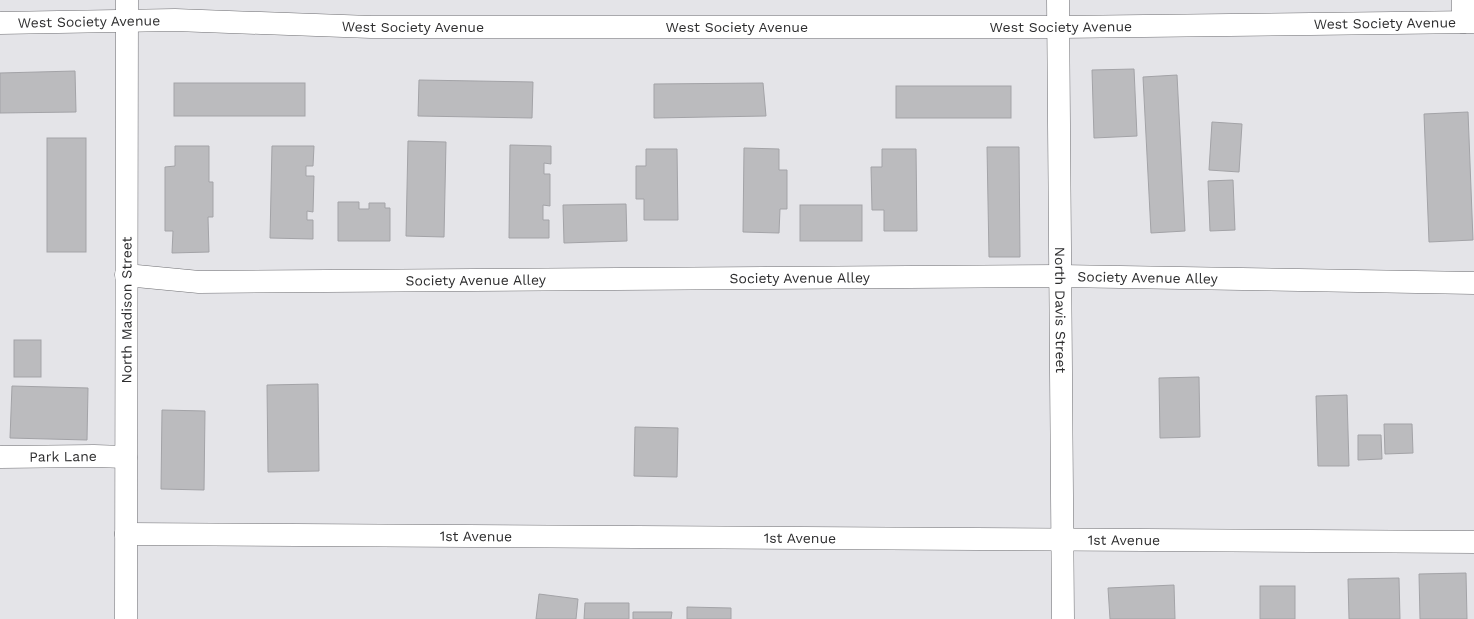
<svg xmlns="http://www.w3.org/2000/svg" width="1474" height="619" viewBox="0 0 1474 619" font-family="'Work Sans',sans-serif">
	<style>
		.building { fill: #bbbbbe; stroke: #a3a3a7 }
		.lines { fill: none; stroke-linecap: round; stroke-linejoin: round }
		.minor-casing { stroke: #6e6e72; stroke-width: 23 }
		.major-casing { stroke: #6e6e72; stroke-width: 23 }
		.minor { stroke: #fff; stroke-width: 22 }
		.major { stroke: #fff; stroke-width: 22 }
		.labels { text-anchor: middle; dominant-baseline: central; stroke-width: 3.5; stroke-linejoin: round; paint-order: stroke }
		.street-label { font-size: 14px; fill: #2d2d2e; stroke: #fff }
	</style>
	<rect width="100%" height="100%" fill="#e4e4e8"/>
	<g class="building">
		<polygon points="1134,69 1137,136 1094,138 1092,70"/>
		<polygon points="75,71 76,112 0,113 0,73"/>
		<polygon points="1177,75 1185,231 1151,233 1143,77"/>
		<polygon points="419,80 533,82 532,118 418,116"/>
		<rect x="174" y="83" width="131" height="33"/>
		<polygon points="763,83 766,116 654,118 654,84"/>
		<rect x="896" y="86" width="115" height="32"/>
		<polygon points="1468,112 1473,240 1429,242 1424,114"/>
		<polygon points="1212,122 1242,124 1239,172 1209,170"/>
		<rect x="47" y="138" width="39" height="114"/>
		<polygon points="408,141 446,142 444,237 406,236"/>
		<polygon points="510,145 551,146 551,164 544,163 544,174 550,174 550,206 543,205 543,220 549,220 549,238 509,238"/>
		<polygon points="175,146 209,146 209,182 213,182 213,217 208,217 209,252 172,253 173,231 165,231 165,167 175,166"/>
		<polygon points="272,146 314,146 313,166 306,166 306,176 314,176 313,212 307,211 307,220 313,220 313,239 270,238"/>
		<polygon points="987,147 1019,147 1020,257 989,257"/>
		<polygon points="744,148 779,149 779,170 787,170 787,209 780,209 779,233 743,232"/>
		<polygon points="646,149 677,149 678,220 644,220 644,199 636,199 636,166 646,166"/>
		<polygon points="882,149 916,149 917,231 884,231 884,210 872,210 871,167 882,167"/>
		<polygon points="1233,180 1235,230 1210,231 1208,181"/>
		<polygon points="338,202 359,202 359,209 369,209 369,203 385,203 385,208 390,208 390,241 338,241"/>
		<polygon points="626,204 627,241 564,243 563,205"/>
		<rect x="800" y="205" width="62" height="36"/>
		<rect x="14" y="340" width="27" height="37"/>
		<polygon points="1199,377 1200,437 1160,438 1159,378"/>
		<polygon points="318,384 319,471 268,472 267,385"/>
		<polygon points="12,386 88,388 87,440 10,438"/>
		<polygon points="1347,395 1349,466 1318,466 1316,396"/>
		<polygon points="162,410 205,411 204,490 161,489"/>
		<polygon points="1384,424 1412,424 1413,453 1385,454"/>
		<polygon points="635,427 678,428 677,477 634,476"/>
		<polygon points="1358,435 1381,435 1382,459 1358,460"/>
		<polygon points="1466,573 1467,619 1420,619 1419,574"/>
		<polygon points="1399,578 1400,619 1349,619 1348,579"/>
		<polygon points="1174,585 1175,619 1110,619 1108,588"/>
		<rect x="1260" y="586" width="35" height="33"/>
		<polygon points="539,594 578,599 576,619 536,619"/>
		<polygon points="585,603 629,603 629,619 584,619"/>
		<polygon points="687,607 731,608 731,619 687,619"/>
		<polygon points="633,612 672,612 671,619 633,619"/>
	</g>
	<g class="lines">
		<g class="minor-casing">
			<g id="minor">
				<path id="s1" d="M1058,0L1063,619"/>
				<polyline points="1463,0 1463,22"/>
				<path id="s2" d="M0,23L175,20L371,27H1059L1474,22"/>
				<path id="s3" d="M126,275L199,282L1060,276L1474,283"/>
				<path id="s4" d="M0,457L94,456L126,457"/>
				<path id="s5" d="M126,534L1474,542"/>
			</g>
		</g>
		<g class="major-casing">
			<g id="major">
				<path id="s6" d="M126,619L127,0"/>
			</g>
		</g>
		<use href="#minor" class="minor"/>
		<use href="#major" class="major"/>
	</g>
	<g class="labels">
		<g class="street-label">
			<text stroke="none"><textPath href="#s2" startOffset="89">West Society Avenue</textPath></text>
			<text stroke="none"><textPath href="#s2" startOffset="1385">West Society Avenue</textPath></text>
			<text stroke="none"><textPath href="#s2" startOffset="413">West Society Avenue</textPath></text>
			<text stroke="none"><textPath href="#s2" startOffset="737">West Society Avenue</textPath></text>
			<text stroke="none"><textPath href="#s2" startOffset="1061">West Society Avenue</textPath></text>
			<text stroke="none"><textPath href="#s3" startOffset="674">Society Avenue Alley</textPath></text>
			<text stroke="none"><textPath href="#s3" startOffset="1022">Society Avenue Alley</textPath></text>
			<text stroke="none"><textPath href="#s3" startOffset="350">Society Avenue Alley</textPath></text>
			<text stroke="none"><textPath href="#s6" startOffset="309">North Madison Street</textPath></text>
			<text stroke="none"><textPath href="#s1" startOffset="310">North Davis Street</textPath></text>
			<text stroke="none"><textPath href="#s4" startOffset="63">Park Lane</textPath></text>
			<text stroke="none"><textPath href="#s5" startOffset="350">1st Avenue</textPath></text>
			<text stroke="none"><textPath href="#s5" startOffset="674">1st Avenue</textPath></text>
			<text stroke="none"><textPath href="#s5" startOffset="998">1st Avenue</textPath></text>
		</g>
	</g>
</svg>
